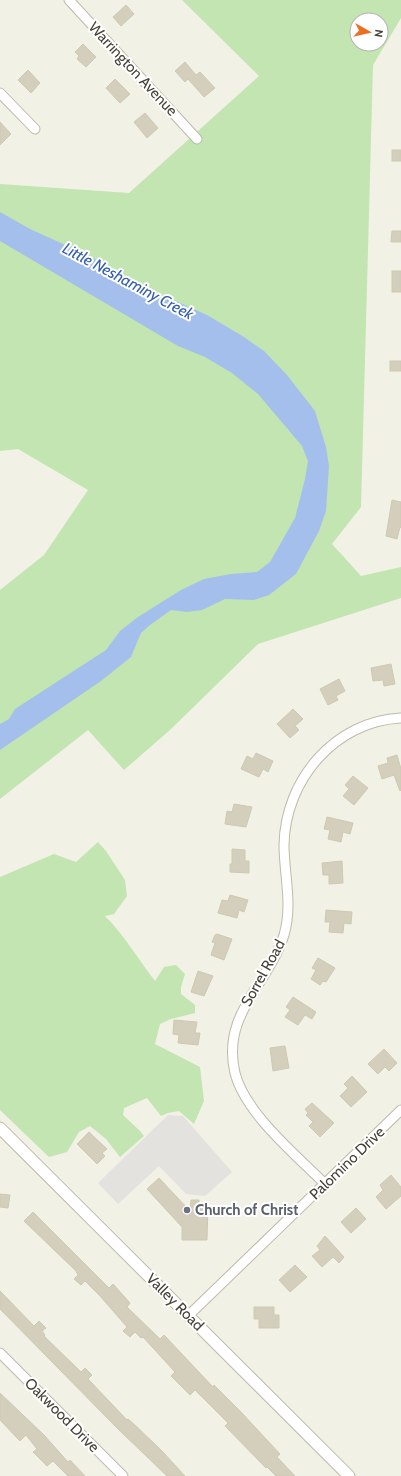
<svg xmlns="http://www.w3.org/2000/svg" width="401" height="1476" viewBox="0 0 401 1476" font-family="Cabin,sans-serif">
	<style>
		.green { fill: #c2e5b1; fill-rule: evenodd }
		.parking { fill: #e3e2de }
		.water { fill: #a5bfec }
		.building { fill: #d3cfbc; stroke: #cec9b0 }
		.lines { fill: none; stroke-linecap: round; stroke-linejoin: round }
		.minor-casing { stroke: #bdbba9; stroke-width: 11 }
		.tertiary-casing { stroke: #bdbba9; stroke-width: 13 }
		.minor { stroke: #fff; stroke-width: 9 }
		.tertiary { stroke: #fff; stroke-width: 11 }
		.worship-dot { fill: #6b7280; stroke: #fff; stroke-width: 1.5 }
		.labels { text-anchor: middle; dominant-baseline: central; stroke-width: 4; stroke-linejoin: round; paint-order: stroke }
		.street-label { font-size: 15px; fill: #454236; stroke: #fff }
		.worship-label { font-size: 15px; font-weight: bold; fill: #5b616d; stroke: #fff; text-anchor: start }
		.water-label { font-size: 16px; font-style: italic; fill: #345fab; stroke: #fff }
	</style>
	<rect width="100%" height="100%" fill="#f2f1e6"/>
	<g class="green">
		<path d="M182,0H401V18L373,65L361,507L332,544L361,576L401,567V598L258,644L170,730L124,770L88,730L0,799V590L44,555L88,490L18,449L0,451V184L129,193L259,76ZM357,20H381V44H357Z"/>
		<path d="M98,842L106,851L125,880L127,896L114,914L105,916C124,935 138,959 155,981L164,967L176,965L185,974L181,987V994L195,1005V1013L171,1019L160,1024L155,1044L200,1067L204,1101L194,1124L179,1111L168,1113L161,1116L147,1098L124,1108L123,1115L140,1131L144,1136L120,1157L106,1139L90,1126L79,1132L67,1152L49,1157L0,1110V877L54,854L76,862Z"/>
	</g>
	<polygon class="parking" points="168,1115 183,1116 232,1172 205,1196 186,1194 159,1166 118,1204 98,1183"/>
	<polygon class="water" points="0,212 30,229 94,258 97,262 117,275 207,315 244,337 264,351 287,375 315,411 326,447 329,466 326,511 319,531 296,574 269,595 254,600 225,599 202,610 187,612 171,610 150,625 141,633 131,657 101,681 0,750 0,724 9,719 15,709 106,650 120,631 138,617 181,590 204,579 231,574 257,572 270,562 295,518 305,479 308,461 302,446 258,394 232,373 205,357 178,346 0,241"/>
	<g class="building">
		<polygon points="126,5 134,14 121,26 113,17"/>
		<polygon points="83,44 96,57 86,67 77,59 79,56 75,52"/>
		<polygon points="185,62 196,75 200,72 215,88 204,97 188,79 185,82 175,71"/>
		<polygon points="28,70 40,83 31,93 18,80"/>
		<polygon points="115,79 130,94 120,103 106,88"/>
		<polygon points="145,113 158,128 147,138 134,122"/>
		<polygon points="0,122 11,134 0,145"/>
		<rect x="392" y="150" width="9" height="11"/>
		<polygon points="392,231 401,231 401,242 391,242"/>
		<rect x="392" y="271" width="9" height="21"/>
		<rect x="390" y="361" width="11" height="10"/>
		<polygon points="392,500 401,502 401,528 400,527 397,539 386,536"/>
		<polygon points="391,664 395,684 384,686 383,680 373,681 371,668"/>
		<polygon points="339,679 345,691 336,696 338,700 328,705 320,689"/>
		<polygon points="293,709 303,719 295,726 299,730 290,738 277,724"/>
		<polygon points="256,753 273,761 268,772 263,769 259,777 241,769 247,756 253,759"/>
		<polygon points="397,755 401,769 401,790 400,791 394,775 382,779 378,766 388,763 387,758"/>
		<polygon points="353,776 368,788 354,805 343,796 349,789 345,785"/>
		<polygon points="234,804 252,807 246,827 225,824 227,811 232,812"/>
		<polygon points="327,817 353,823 350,834 343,832 341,842 328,839 330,830 324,829"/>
		<polygon points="232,849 245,850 245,861 249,861 249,873 230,872 230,864 232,864"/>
		<polygon points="342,861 343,883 329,884 329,875 323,875 322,863"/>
		<polygon points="230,895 248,900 244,912 239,910 237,918 218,913 222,900 228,901"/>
		<polygon points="326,910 352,912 351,924 344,923 343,933 329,932 330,922 325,922"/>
		<polygon points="217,934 232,939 224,960 211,955 215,943 212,942 215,935"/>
		<polygon points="318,958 335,968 326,982 323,981 320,985 311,979 316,970 312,968"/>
		<polygon points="198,971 213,976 204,996 191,992"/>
		<polygon points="293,997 316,1012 312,1019 305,1015 298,1025 285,1017 290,1010 286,1007"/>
		<polygon points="174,1020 197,1022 195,1033 200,1033 198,1045 178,1043 179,1035 173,1034"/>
		<polygon points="285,1046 289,1068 273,1071 270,1048"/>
		<polygon points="384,1049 397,1063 389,1071 385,1067 378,1074 368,1064"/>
		<polygon points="352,1076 367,1092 351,1107 340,1096 348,1088 344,1084"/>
		<polygon points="312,1103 334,1123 320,1137 309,1126 313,1122 306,1115 308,1113 305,1109"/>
		<polygon points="89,1132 107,1149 102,1153 105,1156 97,1164 77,1144"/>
		<polygon points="391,1175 401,1187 401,1196 386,1209 376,1197 383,1190 380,1185"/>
		<polygon points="159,1178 190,1211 191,1200 199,1200 199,1204 208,1204 207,1240 182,1240 182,1227 147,1189"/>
		<polygon points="0,1194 10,1195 8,1208 0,1207"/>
		<polygon points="356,1208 366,1219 351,1233 341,1222"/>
		<polygon points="33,1212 109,1288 113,1284 130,1303 127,1307 160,1339 164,1335 213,1387 214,1385 241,1412 280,1454 277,1457 295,1476 276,1476 267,1467 266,1468 225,1426 228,1423 195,1390 190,1395 171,1376 175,1372 143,1337 141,1338 135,1332 130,1337 123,1331 127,1327 100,1296 85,1281 81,1285 74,1279 78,1275 76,1271 24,1221"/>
		<polygon points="325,1236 344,1257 339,1263 333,1257 322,1267 312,1256 320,1250 317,1246"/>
		<polygon points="295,1265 307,1277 290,1292 279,1280"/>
		<polygon points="0,1291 34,1326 39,1321 46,1328 42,1331 45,1335 44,1336 81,1372 85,1368 92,1375 88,1379 127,1420 128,1419 136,1426 161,1450 185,1476 167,1476 118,1429 0,1309"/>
		<polygon points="254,1307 274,1307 274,1315 279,1315 279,1328 259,1328 259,1319 254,1319"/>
		<polygon points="0,1393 44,1435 68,1462 70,1460 85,1476 68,1476 53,1461 47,1466 33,1452 37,1449 26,1435 20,1441 0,1420"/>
	</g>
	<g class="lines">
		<g class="minor-casing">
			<g id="minor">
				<polyline points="69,0 197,139"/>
				<polyline points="0,93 35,129"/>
				<path d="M325,1184C296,1155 245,1113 235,1073C221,1014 268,985 284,935C293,904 284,875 284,845C285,780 335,721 401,718"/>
				<polyline points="188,1316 401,1110"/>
				<polyline points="0,1353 123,1476"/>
			</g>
		</g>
		<g class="tertiary-casing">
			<polyline id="tertiary" points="0,1128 349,1476"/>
		</g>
		<use href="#minor" class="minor"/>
		<use href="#tertiary" class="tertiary"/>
	</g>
	<circle class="worship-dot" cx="187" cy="1210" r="4"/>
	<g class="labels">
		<g class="street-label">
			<text transform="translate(133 69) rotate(47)">Warrington Avenue</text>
			<text transform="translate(263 973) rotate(-61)">Sorrel Road</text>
			<text transform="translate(347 1163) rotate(-44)">Palomino Drive</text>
			<text transform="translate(175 1302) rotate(45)">Valley Road</text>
			<text transform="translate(62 1415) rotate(45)">Oakwood Drive</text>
		</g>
		<g class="worship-label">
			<text x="195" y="1210">Church of Christ</text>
		</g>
		<g class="water-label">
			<text transform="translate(128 281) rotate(28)">Little Neshaminy Creek</text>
		</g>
	</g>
	<g transform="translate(369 32) rotate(98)"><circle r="19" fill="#ffffff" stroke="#b5b3af"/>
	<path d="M0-3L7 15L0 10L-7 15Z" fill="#ef6d20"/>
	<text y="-6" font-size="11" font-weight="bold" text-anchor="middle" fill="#454236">N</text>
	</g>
</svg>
